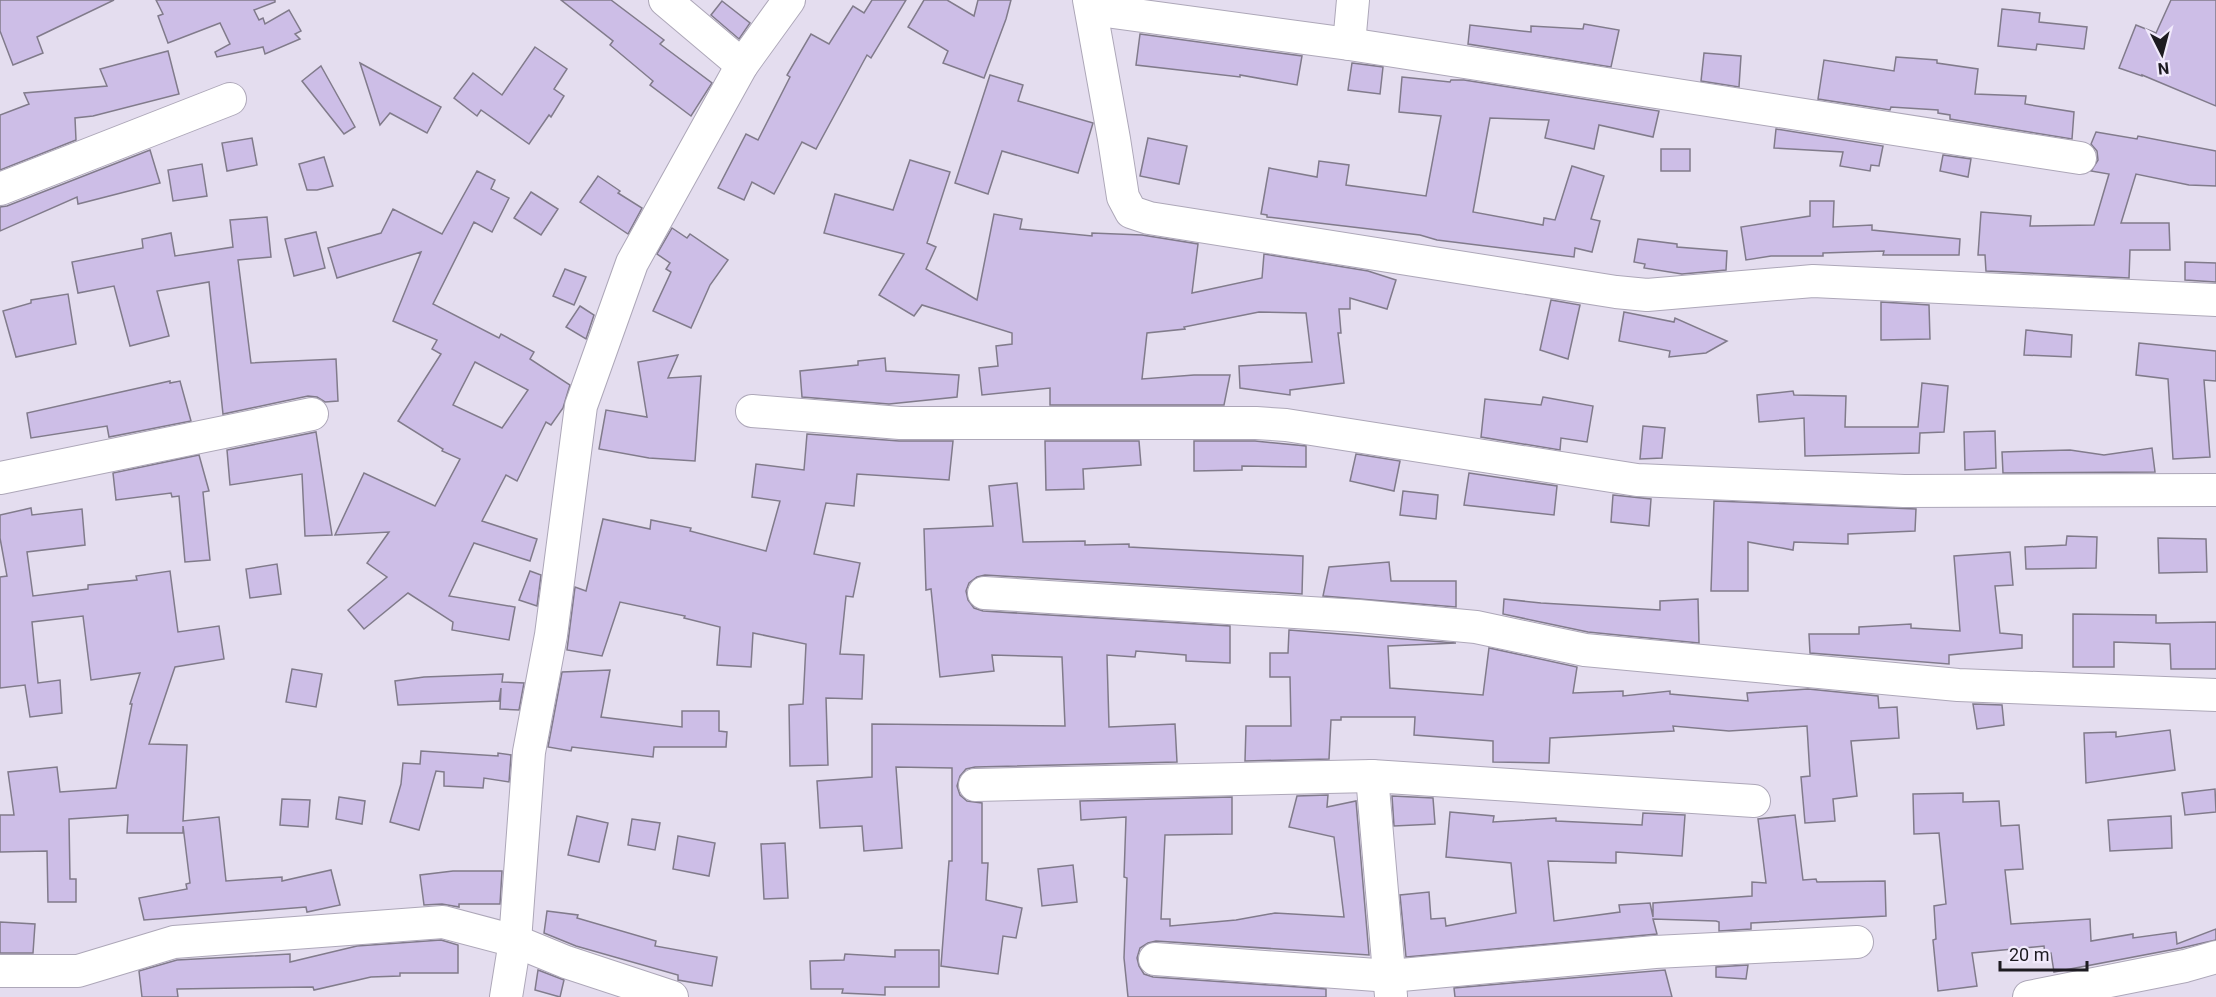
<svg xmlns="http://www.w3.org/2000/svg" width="2216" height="997" viewBox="0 0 2216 997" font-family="Roboto,sans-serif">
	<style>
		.building { fill: #cdbee7; stroke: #817b8b; stroke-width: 1.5; fill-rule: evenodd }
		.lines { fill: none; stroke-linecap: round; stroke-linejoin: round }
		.street-casing { stroke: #ada7b8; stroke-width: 34 }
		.street { stroke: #fff; stroke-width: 32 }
	</style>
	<rect width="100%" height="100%" fill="#e4ddef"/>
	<g class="building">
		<polygon points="0,0 114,0 37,37 43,53 13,65 0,31"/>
		<polygon points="156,0 275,0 275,2 254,10 259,20 263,18 265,24 289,10 301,31 295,34 300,39 265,54 263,47 217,57 215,52 230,44 220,23 168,43 158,16 163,14"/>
		<polygon points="561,0 611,0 664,40 660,44 712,83 691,116 650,85 653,81 610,45 613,41"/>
		<polygon points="872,0 906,0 871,58 867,55 816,149 802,142 774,194 752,182 744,200 718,188 746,134 758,140 790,77 787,75 811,34 829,44 853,6 864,13"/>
		<polygon points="924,0 947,0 974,16 978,0 1011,0 1006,19 984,78 943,63 948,51 908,27"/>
		<polygon points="2171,0 2216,0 2216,106 2142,75 2142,76 2119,68 2136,25 2156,33"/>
		<polygon points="722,1 750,23 739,39 711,15"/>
		<polygon points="2002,9 2040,13 2039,22 2087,27 2084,49 2037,44 2036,50 1998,46"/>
		<polygon points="1584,24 1619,30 1611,67 1468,44 1470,25 1531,32 1531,26 1583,29"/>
		<polygon points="1140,34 1302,56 1297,85 1240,75 1240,77 1136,65"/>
		<polygon points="535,47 567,69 554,89 564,96 551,117 549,115 529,144 481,110 477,116 454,98 473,73 502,95"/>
		<polygon points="168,51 179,94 93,116 75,118 76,140 0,170 0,115 29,104 24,93 107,86 100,69"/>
		<polygon points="1704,53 1741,56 1739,87 1701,81"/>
		<polygon points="1896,57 1937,60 1937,63 1978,69 1975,94 2026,96 2025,104 2074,112 2072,139 1950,119 1950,115 1938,113 1938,110 1891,107 1890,110 1818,99 1824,60 1894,71"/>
		<polygon points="360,63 441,107 427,133 390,113 380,125"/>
		<polygon points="1352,63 1383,67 1380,94 1348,90"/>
		<polygon points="321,66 355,127 344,134 302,81"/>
		<polygon points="990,75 1023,85 1018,101 1093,123 1078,173 1002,151 988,194 955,183"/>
		<polygon points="1402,77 1450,82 1451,80 1464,80 1659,111 1653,137 1599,125 1594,149 1545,138 1549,120 1490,118 1473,212 1543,225 1544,218 1555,220 1572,166 1604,176 1591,219 1600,221 1592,252 1575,248 1574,257 1437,240 1420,235 1267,217 1267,215 1261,214 1269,168 1317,177 1319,161 1349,165 1346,185 1426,196 1441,116 1399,112"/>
		<polygon points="1776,129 1883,146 1879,166 1871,165 1870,171 1840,166 1843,152 1774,148"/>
		<polygon points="2096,132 2137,139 2138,136 2216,151 2216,186 2189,185 2136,174 2121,223 2169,223 2170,250 2130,250 2129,278 1986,271 1985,255 1978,255 1981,212 2031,216 2030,226 2094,225 2109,174 2091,171 2098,160 2097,151 2091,144"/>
		<polygon points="252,138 257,165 227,171 222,143"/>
		<polygon points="1148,138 1187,146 1179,184 1140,176"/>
		<rect x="1661" y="149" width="29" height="22"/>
		<polygon points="150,150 160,183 78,204 77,197 0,231 0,207 7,206"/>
		<polygon points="1943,155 1971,159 1968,177 1940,171"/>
		<polygon points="324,157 333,186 317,190 307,190 299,164"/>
		<polygon points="910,160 950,172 927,243 936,247 926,269 977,300 994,214 1022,219 1020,229 1092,236 1092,233 1142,235 1198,244 1192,293 1262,278 1264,254 1368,271 1396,280 1387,309 1350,298 1350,309 1339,309 1341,333 1338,333 1344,383 1290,390 1290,395 1240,388 1239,366 1312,362 1306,313 1259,312 1184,327 1185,329 1147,333 1142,379 1194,375 1230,375 1224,405 1050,405 1050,388 982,395 979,368 998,366 996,346 1012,344 1012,333 922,305 914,316 879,295 904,254 824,233 835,194 893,210"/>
		<polygon points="202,164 207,196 173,201 168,170"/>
		<path d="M477,171L495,180L491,189L509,198L492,232L474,222L433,304L499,338L501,334L534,352L530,359L570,385L563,408L551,425L546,422L517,481L506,475L482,521L537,539L530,561L474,543L449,596L515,607L509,640L452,630L453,622L408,593L364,629L348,610L387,577L367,563L389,532L335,535L364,473L435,506L460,459L442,451L443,449L398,421L441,354L432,349L437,340L393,321L421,252L337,278L328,248L381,233L393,209L442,234ZM475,362L528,390L502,428L453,405Z"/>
		<polygon points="598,176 620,191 618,193 642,208 628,234 580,202"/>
		<polygon points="531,192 558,209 541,235 514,218"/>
		<polygon points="1810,201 1834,201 1833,227 1872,225 1872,230 1960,239 1959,255 1883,255 1884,251 1823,253 1823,256 1771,256 1746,260 1741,227 1810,216"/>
		<polygon points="267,217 271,257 238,260 251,363 336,359 338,401 325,402 317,397 308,396 223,414 209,282 157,291 169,336 130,346 114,286 78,293 72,262 143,248 142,239 171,233 175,256 233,247 230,220"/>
		<polygon points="672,228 687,238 690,234 728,260 710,285 691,328 653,311 671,272 666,269 670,263 657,254"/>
		<polygon points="316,232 325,268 294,276 285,239"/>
		<polygon points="1638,239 1677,244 1677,247 1727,251 1726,270 1682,274 1644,268 1645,264 1634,262"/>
		<polygon points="2185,262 2216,263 2216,282 2185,280"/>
		<polygon points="565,269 586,277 574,305 553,296"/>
		<polygon points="68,294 76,344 16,357 3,311 31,303 31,300"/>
		<polygon points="1551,300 1580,305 1568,359 1540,350"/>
		<polygon points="1881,302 1929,305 1930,339 1881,340"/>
		<polygon points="580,306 594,315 586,339 566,327"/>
		<polygon points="1624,312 1674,322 1675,318 1727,341 1706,353 1669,357 1670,351 1619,341"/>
		<polygon points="2026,330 2072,335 2071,357 2024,355"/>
		<polygon points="2139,343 2216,351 2216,381 2204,380 2210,457 2173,459 2168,379 2136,375"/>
		<polygon points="678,355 668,378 701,376 695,461 649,458 599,449 606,410 647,417 638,362"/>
		<polygon points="885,358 886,371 959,375 957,397 889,404 802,397 800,371 858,365 858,361"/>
		<polygon points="170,381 170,383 180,381 191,421 109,437 107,426 31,438 27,413"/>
		<polygon points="1922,383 1948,386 1944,432 1920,433 1919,453 1805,456 1804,418 1759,422 1757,395 1793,391 1794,395 1846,396 1845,427 1918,427"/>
		<polygon points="1543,397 1593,406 1587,442 1561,438 1560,450 1481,437 1485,399 1541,405"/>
		<polygon points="1643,426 1665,428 1662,458 1640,459"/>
		<polygon points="1995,431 1996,468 1965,470 1964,432"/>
		<polygon points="316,432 332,535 305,536 302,474 230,485 227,450"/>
		<polygon points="807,434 899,441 953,441 949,480 857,474 854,506 826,503 814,554 860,563 853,597 846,596 840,654 864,655 862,699 826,698 828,765 790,766 789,705 803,704 806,644 753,633 751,667 717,665 720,627 684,618 685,616 620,602 602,656 567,650 575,587 586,591 603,519 650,529 651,520 691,528 690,531 766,551 780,501 752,497 756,464 804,470"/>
		<polygon points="1045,441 1139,441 1141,465 1083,469 1084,489 1046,490"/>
		<polygon points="1194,441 1255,441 1306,446 1306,467 1242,466 1242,470 1194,471"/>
		<polygon points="2152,448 2155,472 2003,473 2002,452 2070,450 2104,455"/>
		<polygon points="1356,454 1400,461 1394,491 1350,481"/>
		<polygon points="199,455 209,491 203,492 210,560 185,562 179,496 172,497 171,493 116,500 113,473"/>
		<polygon points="1469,473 1557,486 1554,515 1464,505"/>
		<polygon points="1017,483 1023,542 1085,541 1085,545 1129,544 1129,547 1303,556 1302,594 985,575 977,577 969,583 966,591 968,600 974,608 983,611 1230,626 1230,663 1186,661 1186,655 1136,651 1135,657 1107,655 1109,727 1175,724 1177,762 975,767 966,769 960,776 957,786 960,795 967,801 982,803 982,863 988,863 986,900 1022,908 1016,938 1003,936 998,974 941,966 949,861 952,861 952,768 896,767 902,848 864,851 862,826 820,828 817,781 872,777 872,724 1065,726 1062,657 992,655 994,671 940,677 931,589 926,590 924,529 993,526 989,486"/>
		<polygon points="1403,491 1438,495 1436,519 1400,515"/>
		<polygon points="1613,495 1651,499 1649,526 1611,522"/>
		<polygon points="1714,501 1916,509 1915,531 1848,534 1848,544 1794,542 1793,550 1748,542 1748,591 1711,591"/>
		<polygon points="31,508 32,515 82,509 85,545 27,552 33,596 88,589 88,585 137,580 136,576 170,571 178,632 219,626 224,659 175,667 149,744 187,745 183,821 219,817 226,881 282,877 282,881 331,870 340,905 307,912 306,907 144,920 139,898 187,889 186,884 190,883 183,826 183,833 127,833 128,815 69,819 70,879 76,879 76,902 48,902 47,851 0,852 0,815 14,815 8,772 57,767 60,792 116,788 132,704 130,704 140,673 91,680 83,616 32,622 38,683 60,680 62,713 30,717 25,685 0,688 0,577 7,576 0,538 0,515"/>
		<polygon points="2067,536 2097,537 2096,568 2026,569 2025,547 2066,545"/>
		<polygon points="2158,538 2206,539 2207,572 2159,573"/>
		<polygon points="2010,552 2013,585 1995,586 2000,633 2022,635 2022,648 1949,655 1949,664 1810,653 1809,634 1859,634 1859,627 1911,624 1911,628 1960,631 1954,556"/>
		<polygon points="1389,562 1391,581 1456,581 1456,607 1323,596 1329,567"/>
		<polygon points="277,564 281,594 250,598 246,569"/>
		<polygon points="530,571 541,575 537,606 519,600"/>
		<polygon points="1504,599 1541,603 1660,610 1660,601 1698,599 1699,643 1588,632 1503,614"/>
		<polygon points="2073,614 2156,615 2156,623 2216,622 2216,669 2171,669 2170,644 2114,642 2114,667 2073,667"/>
		<polygon points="1289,630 1456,643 1388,646 1390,688 1483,695 1489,648 1577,667 1573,693 1623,691 1623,696 1670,691 1670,694 1748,701 1747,693 1808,689 1878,696 1879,708 1897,707 1899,738 1851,741 1857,796 1833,799 1835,821 1805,823 1801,777 1810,776 1807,726 1729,731 1673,726 1674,731 1550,738 1549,763 1493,762 1493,741 1414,735 1415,717 1341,717 1341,720 1331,720 1329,759 1245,761 1246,726 1291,726 1290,677 1270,677 1270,653 1288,653"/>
		<polygon points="292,669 322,674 316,707 286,702"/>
		<polygon points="610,670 601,717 682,727 682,711 719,711 719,731 727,732 726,747 654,747 653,757 572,747 571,751 548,747 562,672"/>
		<polygon points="503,674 502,682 524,683 519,710 500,709 501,688 499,701 398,705 395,681 424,677"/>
		<polygon points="1973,704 2002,705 2004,725 1977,729"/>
		<polygon points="2170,730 2175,770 2086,783 2084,733 2116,732 2116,737"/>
		<polygon points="421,751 498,756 498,753 511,755 509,782 484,778 483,788 444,786 444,772 436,771 419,830 390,822 401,784 403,763 420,764"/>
		<polygon points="2215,789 2216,812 2185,815 2182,793"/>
		<polygon points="1963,793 1963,802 1999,801 2001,826 2019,825 2023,869 2005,870 2011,924 2090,919 2091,941 2133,934 2133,938 2176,932 2177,944 2216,929 2216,940 2181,948 2054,972 2051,953 2045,954 2044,946 1972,953 1977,986 1938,991 1933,940 1936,939 1934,906 1946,904 1939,833 1914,834 1913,794"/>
		<polygon points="1328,795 1327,807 1356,801 1369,955 1156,941 1148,943 1140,948 1137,958 1139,966 1144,974 1153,977 1326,989 1326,997 1128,997 1124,958 1127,878 1124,877 1126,817 1081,820 1080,801 1232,797 1232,834 1165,835 1161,919 1170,919 1170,926 1236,920 1275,913 1344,917 1334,837 1289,827 1297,796"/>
		<polygon points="1392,796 1433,798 1435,824 1394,826"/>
		<polygon points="339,797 365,801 362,824 336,819"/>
		<polygon points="282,799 310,800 308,827 280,825"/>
		<polygon points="1450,812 1494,816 1493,822 1556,818 1556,821 1642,825 1643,813 1685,815 1682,856 1616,852 1616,863 1548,861 1554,921 1620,912 1619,905 1650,903 1653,917 1653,903 1752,896 1752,882 1766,883 1758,819 1795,815 1803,880 1816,879 1817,882 1885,881 1886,916 1751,923 1751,929 1719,931 1719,922 1716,921 1653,919 1657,934 1406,957 1400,895 1429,892 1431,919 1445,918 1446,926 1516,913 1511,863 1446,857"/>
		<polygon points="577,816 608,823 599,862 568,855"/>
		<polygon points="2171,816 2172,848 2110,851 2108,820"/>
		<polygon points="632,819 660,823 655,850 628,845"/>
		<polygon points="678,836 715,843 709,876 673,869"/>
		<polygon points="785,843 788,898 764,899 761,844"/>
		<polygon points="1073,865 1077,902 1042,906 1038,869"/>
		<polygon points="453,871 502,871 500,904 459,904 459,907 442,904 424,905 420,875"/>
		<polygon points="547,911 578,915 577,918 656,941 655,946 717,957 712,986 678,980 678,975 576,946 544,933"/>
		<polygon points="0,922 35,924 33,953 0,953"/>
		<polygon points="441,940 458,945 458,973 400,973 400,976 371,977 314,990 313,987 177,989 178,997 142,997 139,971 177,960 290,954 290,962 357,946"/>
		<polygon points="895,950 939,950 939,987 885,987 885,995 842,993 843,989 811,989 810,961 844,960 845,954 895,957"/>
		<polygon points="1748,965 1746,979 1716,977 1716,967"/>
		<polygon points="538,970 564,980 560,997 535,990"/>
		<polygon points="1665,970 1672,997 1455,997 1454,988"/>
	</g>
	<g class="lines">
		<g class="street-casing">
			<g id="street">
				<polyline points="665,0 742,65 789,0"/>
				<polyline points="1089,0 1114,139 1123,197 1131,212 1149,218 1616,292 1647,295 1813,281 2216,300"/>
				<polyline points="1091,9 1349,44 2080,158"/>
				<polyline points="1349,44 1353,0"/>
				<polyline points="0,189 230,99"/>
				<polyline points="752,411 900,423 1256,423 1286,425 1637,480 1904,491 2216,490"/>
				<polyline points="0,478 312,414"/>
				<polyline points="984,593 1359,616 1476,627 1585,650 1958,685 2216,695"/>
				<polyline points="1372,776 1391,996"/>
				<polyline points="975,785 1372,776 1754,801"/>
				<polyline points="1155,959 1390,976 1655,952 1857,942"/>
				<polyline points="0,971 78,971 174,942 443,922 515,941 566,962 672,997"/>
				<polyline points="506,997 515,941 529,752 551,635 581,406 632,263 742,65"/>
				<polyline points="2029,997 2185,966 2216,957"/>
			</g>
		</g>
		<use href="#street" class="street"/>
	</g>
	<g transform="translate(2162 54) rotate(174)" stroke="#f1eafc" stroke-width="4.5" paint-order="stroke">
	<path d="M0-4.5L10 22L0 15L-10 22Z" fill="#1d1b21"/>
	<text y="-9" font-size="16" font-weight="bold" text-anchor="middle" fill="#1d1b21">N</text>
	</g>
	<path d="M2000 961v9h87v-9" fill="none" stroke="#1d1b21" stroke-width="3"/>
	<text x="2009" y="961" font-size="18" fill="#1d1b21" stroke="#f1eafc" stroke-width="4.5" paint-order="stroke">20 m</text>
</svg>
